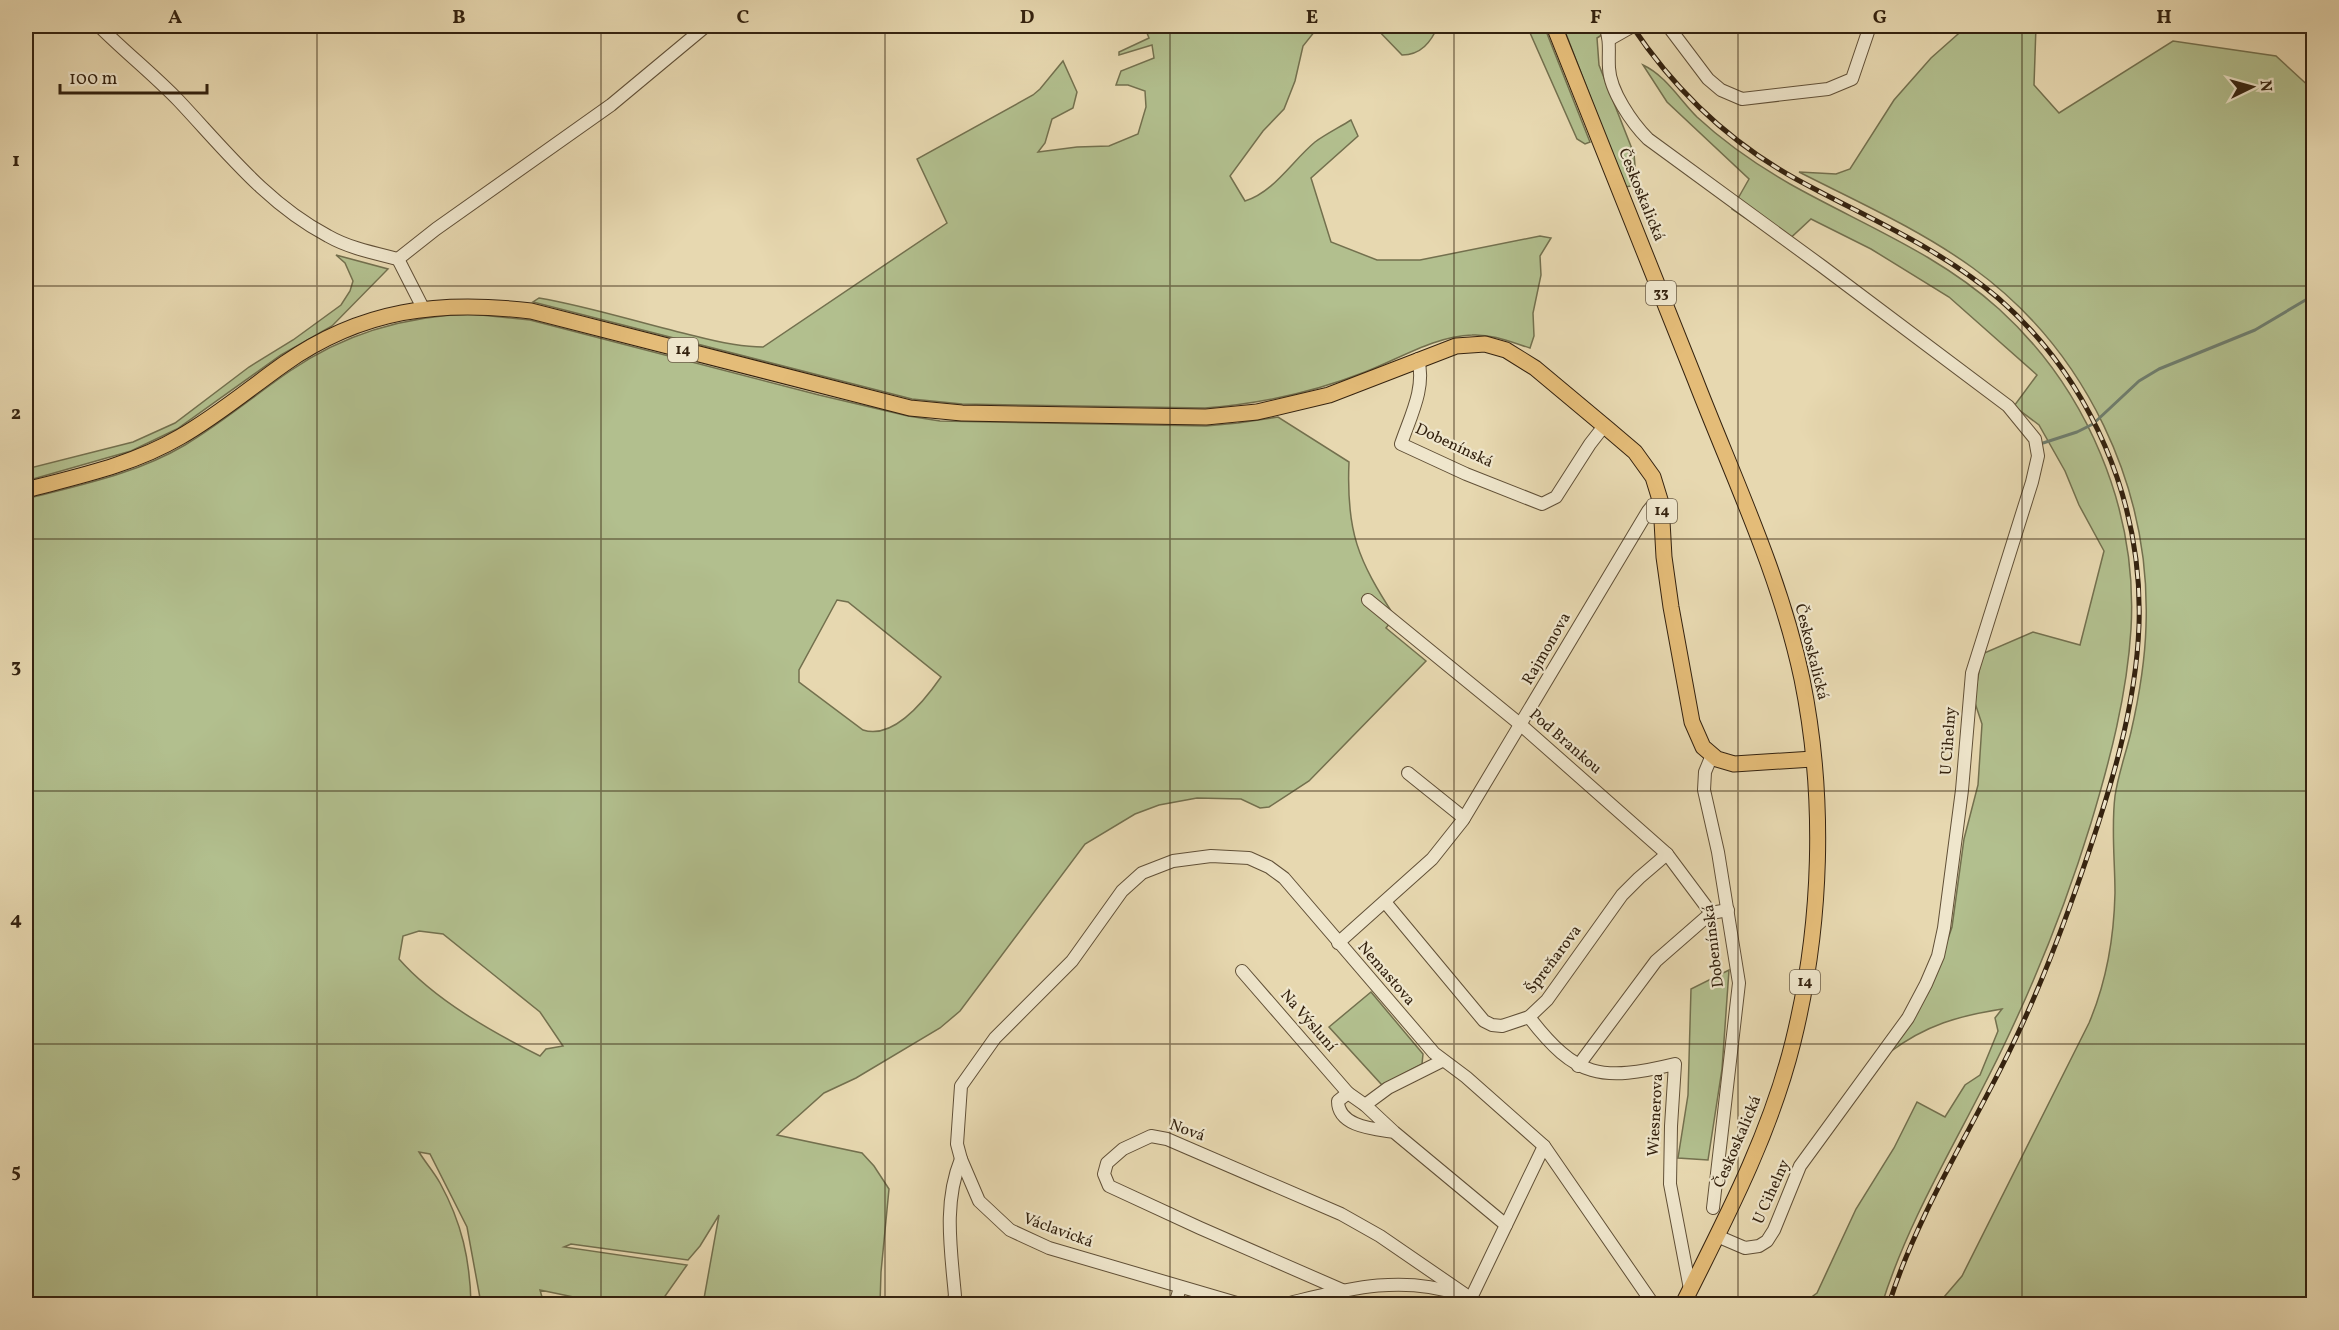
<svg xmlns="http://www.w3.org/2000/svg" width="2339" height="1330" viewBox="0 0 2339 1330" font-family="Vollkorn,serif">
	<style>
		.green { fill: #b2bf8e; stroke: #73704e; stroke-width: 1.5; fill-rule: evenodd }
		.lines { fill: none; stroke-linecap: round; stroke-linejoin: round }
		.stream { stroke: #6f7d6d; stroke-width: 3 }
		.minor-casing { stroke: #615037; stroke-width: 14 }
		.major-casing { stroke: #34220f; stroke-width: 17 }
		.minor { stroke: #efe6cc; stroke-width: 12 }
		.major { stroke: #e4bc78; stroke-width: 15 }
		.rail-casing { stroke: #34220f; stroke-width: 5 }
		.rail { stroke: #efe6cc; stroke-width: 3; stroke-dasharray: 9; stroke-linecap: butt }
		.grid { fill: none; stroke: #34220f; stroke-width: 1.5; stroke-opacity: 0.55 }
		.labels { text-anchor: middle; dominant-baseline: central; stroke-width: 4.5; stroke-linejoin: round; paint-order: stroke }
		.shield { fill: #efe6cc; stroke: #6c5d48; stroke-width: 1.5 }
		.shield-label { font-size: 15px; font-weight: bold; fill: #34220f }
		.street-label { font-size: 16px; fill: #34220f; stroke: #efe6cc }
		.neatline { fill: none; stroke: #34220f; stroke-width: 2 }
		.grid-label { font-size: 20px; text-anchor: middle; font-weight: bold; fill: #34220f }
	</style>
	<rect width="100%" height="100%" fill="#e7d8b0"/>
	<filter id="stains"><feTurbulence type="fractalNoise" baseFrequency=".00333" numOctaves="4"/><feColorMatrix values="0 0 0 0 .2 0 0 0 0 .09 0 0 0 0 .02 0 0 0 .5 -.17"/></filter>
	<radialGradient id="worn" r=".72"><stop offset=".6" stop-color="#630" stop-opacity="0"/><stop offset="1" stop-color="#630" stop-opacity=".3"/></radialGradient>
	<g class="green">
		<path d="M1159,26H1319L1303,46L1295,81L1284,109L1263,131L1230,176L1245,201C1274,192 1292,161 1315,142C1326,134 1340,127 1351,120L1358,136L1311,178L1331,242L1377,260H1420L1540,236L1551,238L1540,256L1541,275L1533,313L1534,336L1530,348C1511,342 1492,334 1472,335C1435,336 1399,359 1365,372C1314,392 1260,404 1205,408L962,404L912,399L533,302L539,298C592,307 643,324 695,336C718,342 740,347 763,347L947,223L917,159L1033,95L1040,89L1063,61L1077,92L1073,108L1052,119L1045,143L1038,152L1077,147L1109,146L1138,134L1146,107L1145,91L1128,85H1116L1121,71L1154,58L1152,45L1119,55V52L1149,38L1147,33Z"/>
		<path d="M1374,26H1438C1431,42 1421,55 1402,55Z"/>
		<polygon points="1527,26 1544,26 1590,142 1585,144 1577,139"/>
		<polygon points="1563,26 1616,26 1597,38 1599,65 1634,154 1636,177 1631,186 1625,187"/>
		<path d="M1966,27L2036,26L2034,85L2059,113L2173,41L2276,56L2313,90V1304H1938L1962,1276L2089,1023C2106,983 2114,937 2115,893C2115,861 2111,828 2115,796C2118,775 2126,753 2131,732C2139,697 2145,662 2146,626C2151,487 2086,350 1973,268C1919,229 1858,202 1799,172L1836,174L1850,169L1894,100L1931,58Z"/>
		<path d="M1643,65C1665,75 1680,100 1697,117C1725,143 1757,165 1790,184C1861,224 1937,253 1999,309C2087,389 2138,509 2131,629C2127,695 2110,760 2091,823C2068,898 2039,972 2005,1043C1964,1130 1911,1212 1882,1304H1802L1817,1293L1856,1209L1894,1148L1917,1102L1945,1117L1965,1085L1980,1075L1998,1031L1995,1018L2002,1009C1958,1016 1926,1025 1890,1052L1936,973L1952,927L1964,839L1978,785L1982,724L1974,700L1982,654L2033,632L2080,645L2104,551L2079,505L2065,471L2039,425L2014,406L2037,375L1949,297L1871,249L1811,219L1784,244L1732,209L1749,179L1667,102Z"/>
		<polygon points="336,255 388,269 332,326 281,355 177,429 131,451 26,481 26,469 133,442 175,423 249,367 293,340 341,305 350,291 353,281 345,263"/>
		<path d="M471,314L530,320L819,395L908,416L940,421L1206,426L1238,423L1278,417L1349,462C1346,532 1358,560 1395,617L1386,628L1426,661L1309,781L1269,807L1260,808L1241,799L1197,798L1159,805L1135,814L1085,844L960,1011L940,1028L856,1078L824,1093L777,1135L862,1153L874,1166L889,1189L881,1272L880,1304H839V1302L828,1301L826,1304H703L719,1215L700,1246L688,1260L571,1244L564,1247L687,1265L663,1299L607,1304L540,1290L544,1304H484L480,1298L467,1227L430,1154L419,1152C425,1162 434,1172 440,1183C462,1223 470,1260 471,1304H26V1187L30,1151H26V499C80,485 136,474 185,445C222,423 255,395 290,371C345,333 405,316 471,314ZM837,600L848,602L941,677C925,700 894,740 863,730L799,682V670ZM419,931L443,934L540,1012L563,1046L546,1049L540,1056C492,1032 435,1000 399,959L403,936Z"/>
		<polygon points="1729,970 1722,1069 1708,1160 1678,1158 1688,1095 1691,989"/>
		<polygon points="1371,992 1423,1054 1422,1064 1382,1085 1329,1027"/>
	</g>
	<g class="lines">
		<polyline class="stream" points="2043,443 2077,432 2093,424 2139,381 2159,369 2255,330 2314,295"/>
		<g class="minor-casing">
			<g id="minor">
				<path d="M99,26C125,52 154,75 179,101C225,150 267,204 328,236C349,248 374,253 398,259"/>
				<path d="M1605,26C1611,42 1608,51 1609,68C1610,91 1632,123 1648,139L1823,267L2008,406L2035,439L2038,456L2032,482L1972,673L1962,790L1944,928L1938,956L1926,984L1908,1018L1800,1166L1774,1230L1767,1241L1759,1246L1745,1248L1717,1236"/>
				<polyline points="1668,26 1708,79 1721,90 1742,99 1828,89 1852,79 1870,26"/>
				<polyline points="1610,39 1633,26"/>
				<polyline points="398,259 436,229 611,105 706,26"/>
				<polyline points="398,259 423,308"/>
				<path d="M1418,359C1426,388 1410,417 1401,444L1466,474L1542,504L1556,497L1590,444L1604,426"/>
				<polyline points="1368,600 1521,725 1667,854 1711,913 1728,910"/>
				<polyline points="1712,755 1705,772 1704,790 1718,852 1739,983 1713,1208"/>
				<polyline points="1408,773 1464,818"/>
				<polyline points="1385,902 1484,1021 1492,1025 1502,1026 1529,1017 1547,1000 1622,895 1639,878 1667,854"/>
				<polyline points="1338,943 1432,859 1463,820 1648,511 1653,505 1661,503"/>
				<polyline points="1242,971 1348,1093"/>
				<path d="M1529,1017C1576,1078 1601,1082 1675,1064L1671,1126L1670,1184L1690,1289"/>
				<polyline points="1578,1066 1656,961 1711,913"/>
				<polyline points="1365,1105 1388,1088 1442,1061"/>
				<path d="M1394,1132C1375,1129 1338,1127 1338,1101L1348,1093L1365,1105L1394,1132L1506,1225"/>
				<polyline points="1342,1290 1200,1228 1109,1186 1104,1174 1107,1163 1123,1149 1151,1136 1167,1139 1341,1214 1380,1236 1479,1304"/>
				<polyline points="1471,1298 1544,1146"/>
				<path d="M952,1304L955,1296C951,1250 943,1203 961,1159"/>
				<polyline points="1175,1304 1180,1288"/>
				<polyline points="1240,1304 1049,1248 1010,1230 979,1201 961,1159 957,1144 961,1086 995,1038 1072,961 1122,891 1142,873 1173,861 1211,856 1249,858 1269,867 1284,878 1434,1053 1466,1077 1544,1146 1653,1304"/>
				<path d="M1285,1304C1344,1290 1398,1274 1459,1294"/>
			</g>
		</g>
		<g class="major-casing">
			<g id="major">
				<path d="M1554,26C1601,143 1648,261 1695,379C1733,477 1780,575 1802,679C1826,797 1822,925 1793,1042C1770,1135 1725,1220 1683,1304"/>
				<path d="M26,490C79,476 132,465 180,437C217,416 250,388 284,364C362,309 439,300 531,311L910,408L962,413L1206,417L1257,412L1329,395L1456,346L1485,344L1506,350L1535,368L1608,429L1635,452L1653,477L1661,503L1664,557L1671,607L1692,722L1703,747L1717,759L1734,764L1813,759"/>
			</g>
		</g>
		<use href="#minor" class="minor"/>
		<use href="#major" class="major"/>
		<g class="rail-casing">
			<path id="rail" d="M1632,26C1674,89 1729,142 1796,179C1865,217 1937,246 1998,298C2091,379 2143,502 2139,625C2136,708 2110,791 2083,869C2062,930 2039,991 2010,1050C1969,1134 1917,1215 1889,1304"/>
		</g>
		<use href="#rail" class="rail"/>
	</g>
	<path class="grid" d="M317,26V1304M601,26V1304M885,26V1304M1170,26V1304M1454,26V1304M1738,26V1304M2022,26V1304M26,286H2314M26,539H2314M26,791H2314M26,1044H2314"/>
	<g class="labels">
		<g class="shield">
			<rect x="1646" y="281" width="30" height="24" rx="4.5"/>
			<rect x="668" y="338" width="30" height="24" rx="4.5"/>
			<rect x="1647" y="499" width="30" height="24" rx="4.5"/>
			<rect x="1790" y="970" width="30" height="24" rx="4.5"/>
		</g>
		<g class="shield-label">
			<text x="1661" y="293">33</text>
			<text x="683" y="350">14</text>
			<text x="1662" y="511">14</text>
			<text x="1805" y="982">14</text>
		</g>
		<g class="street-label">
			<text transform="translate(1641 195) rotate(68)">Českoskalická</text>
			<text transform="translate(1454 446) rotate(25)">Dobenínská</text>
			<text transform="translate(1547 649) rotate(-60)">Rajmonova</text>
			<text transform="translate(1811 652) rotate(76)">Českoskalická</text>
			<text transform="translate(1949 741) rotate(-86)">U Cihelny</text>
			<text transform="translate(1565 742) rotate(41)">Pod Brankou</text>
			<text transform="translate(1714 946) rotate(-97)">Dobenínská</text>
			<text transform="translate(1554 960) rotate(-53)">Špreňarova</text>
			<text transform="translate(1386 974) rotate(49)">Nemastova</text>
			<text transform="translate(1308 1021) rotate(49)">Na Výsluní</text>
			<text transform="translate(1656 1115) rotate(-87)">Wiesnerova</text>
			<text transform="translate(1187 1131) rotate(20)">Nová</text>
			<text transform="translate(1738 1142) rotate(-67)">Českoskalická</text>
			<text transform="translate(1772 1192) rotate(-66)">U Cihelny</text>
			<text transform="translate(1058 1231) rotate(20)">Václavická</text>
		</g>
	</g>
	<rect width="2339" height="1330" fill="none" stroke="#e7d8b0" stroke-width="66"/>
	<g transform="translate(2252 87) rotate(85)" stroke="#efe6cc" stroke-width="4.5" paint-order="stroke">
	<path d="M0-4.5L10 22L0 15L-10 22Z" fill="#34220f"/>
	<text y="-9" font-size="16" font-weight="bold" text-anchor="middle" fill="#34220f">N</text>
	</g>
	<path d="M60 84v9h147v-9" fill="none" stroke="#34220f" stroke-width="3"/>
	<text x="69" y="84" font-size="18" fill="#34220f" stroke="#efe6cc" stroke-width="4.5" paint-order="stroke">100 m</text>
	<rect x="33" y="33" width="2273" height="1264" class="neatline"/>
	<g class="grid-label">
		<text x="175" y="23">A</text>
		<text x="459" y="23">B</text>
		<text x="743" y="23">C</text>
		<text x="1027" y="23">D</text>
		<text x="1312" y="23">E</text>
		<text x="1596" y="23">F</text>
		<text x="1880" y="23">G</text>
		<text x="2164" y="23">H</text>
		<text x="16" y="166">1</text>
		<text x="16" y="419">2</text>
		<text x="16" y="672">3</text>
		<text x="16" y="925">4</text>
		<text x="16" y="1177">5</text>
	</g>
	<rect width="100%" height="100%" filter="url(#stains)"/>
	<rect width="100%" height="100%" fill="url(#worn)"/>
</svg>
